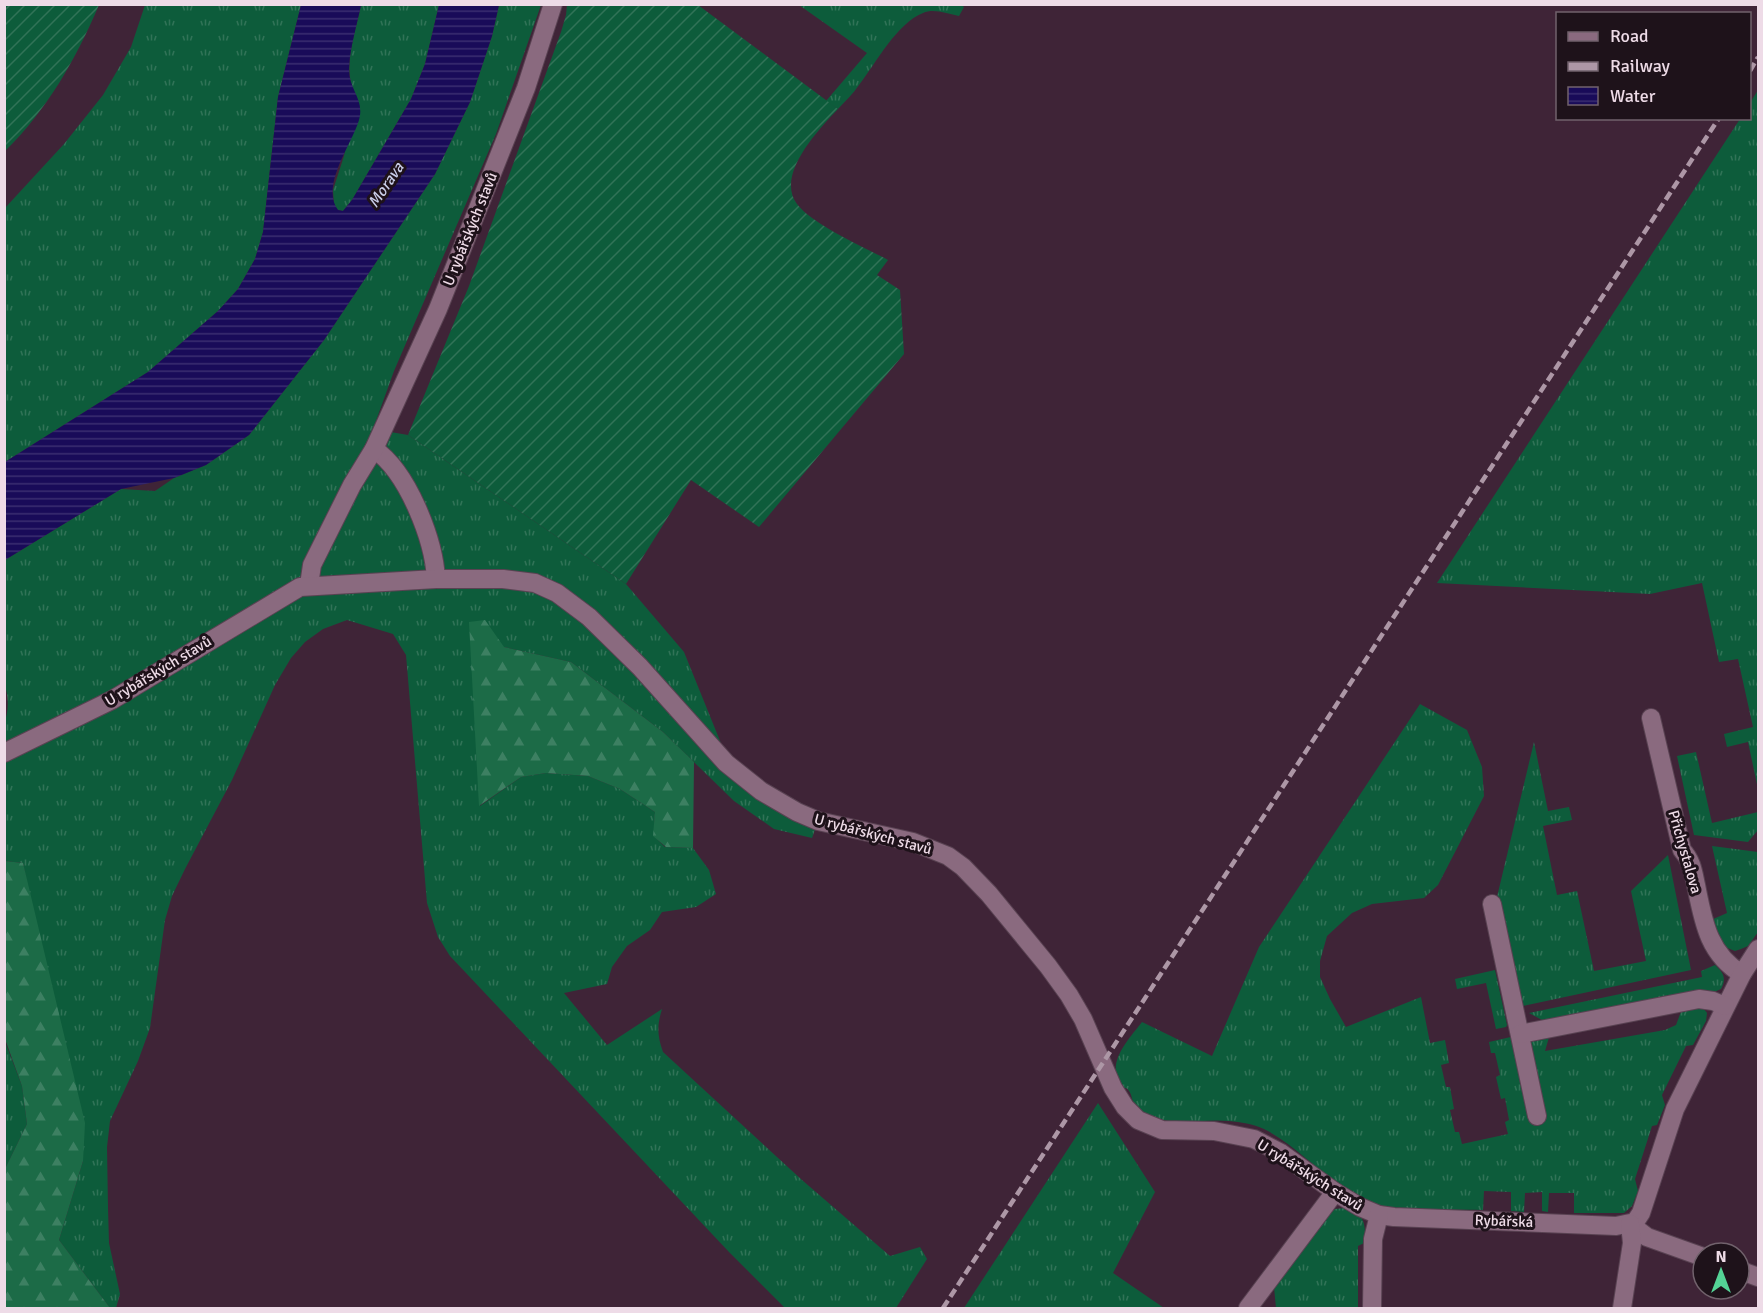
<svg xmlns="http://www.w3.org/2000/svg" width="1763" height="1313" viewBox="0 0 1763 1313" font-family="Signika,sans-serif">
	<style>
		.grass { fill: url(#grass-tufts) }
		.forest { fill: url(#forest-firs) }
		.garden { fill: url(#garden-furrows) }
		.water { fill: url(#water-rules) }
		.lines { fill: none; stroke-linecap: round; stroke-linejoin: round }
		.minor-casing { stroke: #594252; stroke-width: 20 }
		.minor { stroke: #8a6a7f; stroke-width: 18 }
		.rail { stroke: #ad97a6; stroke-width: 4.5; stroke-dasharray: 9 4.5; stroke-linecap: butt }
		.labels { text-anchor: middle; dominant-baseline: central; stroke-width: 6; stroke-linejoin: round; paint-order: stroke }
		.street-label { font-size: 15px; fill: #eedbe7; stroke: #1e121a }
		.water-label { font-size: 16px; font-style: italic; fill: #c9cde8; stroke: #1e121a }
	</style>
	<defs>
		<pattern id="grass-tufts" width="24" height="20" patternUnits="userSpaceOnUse" patternTransform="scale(1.5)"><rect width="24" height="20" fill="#0d5c3b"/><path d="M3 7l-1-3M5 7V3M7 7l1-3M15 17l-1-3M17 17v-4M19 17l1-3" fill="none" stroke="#317357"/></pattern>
		<pattern id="forest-firs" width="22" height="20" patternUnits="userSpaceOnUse" patternTransform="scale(1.5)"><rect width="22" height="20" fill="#1c6b47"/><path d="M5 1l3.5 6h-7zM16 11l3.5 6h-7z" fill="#3d8062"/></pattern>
		<pattern id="garden-furrows" width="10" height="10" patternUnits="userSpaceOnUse" patternTransform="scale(1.5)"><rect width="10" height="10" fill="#0d5c3b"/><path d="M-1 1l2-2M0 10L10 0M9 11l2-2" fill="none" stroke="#317357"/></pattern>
		<pattern id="water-rules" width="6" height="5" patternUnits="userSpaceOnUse" patternTransform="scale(1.5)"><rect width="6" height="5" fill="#190b59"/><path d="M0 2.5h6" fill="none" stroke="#3b2e71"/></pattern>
	</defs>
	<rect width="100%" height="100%" fill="#3f2437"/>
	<g class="grass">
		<path d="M960,4L964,7L959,16C948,14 934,8 923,13C897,23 876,63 859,85C853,94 845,101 838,109L826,101L867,53L799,5Z"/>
		<polygon points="145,5 301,5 278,97 263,232 255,259 238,289 218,311 148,372 5,462 5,208 64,144 103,95 131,47"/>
		<path d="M361,5H439L425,64L411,99L352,200L343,211L338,210L334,205L333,190L344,156L356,95C341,71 356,31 361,5Z"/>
		<path d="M499,5H541L496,134L394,371L373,429L408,435L626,584L684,652L731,768L818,821L812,838L774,829L734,801L663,732L571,662L504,647L480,806L521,777L546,773L588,776L620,789L655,812L654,836L665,847L693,848L709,870L716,894L696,907L662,912L650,930L627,946L612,967L607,984L564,993L607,1045L662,1009C657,1025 657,1035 663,1052L802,1180L890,1256L920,1247L927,1259L896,1308H785L729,1252L450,956L438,937L427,903L406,655L393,634L347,620L323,629L305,642L291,658L275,685L232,780L185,869L172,896L165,920L150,1028L138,1061L110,1121L107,1147L108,1208L109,1243L120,1294L116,1308H110L59,1240L83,1161L23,863L5,861L4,723C9,713 9,694 4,684L5,560L121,489L155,491L174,478L206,465L249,435L324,340L435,174L470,102L492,36Z"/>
		<polygon points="1758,90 1758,789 1748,742 1727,747 1724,734 1753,727 1738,659 1719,662 1702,583 1650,594 1437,583 1740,119 1750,118 1750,103"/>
		<path d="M1420,704L1467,730L1482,767L1484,796L1438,885L1424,898L1372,904L1352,913L1327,936L1320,961V977L1330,999L1346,1027L1421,997L1430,1043L1445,1040L1449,1063L1441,1065L1446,1087H1450L1454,1109L1450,1110L1455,1132H1459L1462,1144L1508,1134L1505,1122L1509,1120L1505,1098L1501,1099L1496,1077L1500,1075L1495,1053H1491L1489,1042L1515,1036L1550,1034L1545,1051L1665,1030L1676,1025L1682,1009C1691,1008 1702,1004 1707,1013L1706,1021L1693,1045L1686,1046L1662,1095L1665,1105L1657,1125L1652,1126L1635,1179L1638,1191L1632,1206L1624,1213H1574V1193H1549L1548,1212L1542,1211V1192L1525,1193L1524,1212L1511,1211V1192L1484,1191L1483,1210C1453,1209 1415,1212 1387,1207C1371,1204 1355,1194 1341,1186C1316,1169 1291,1142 1264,1129C1253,1124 1241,1122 1229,1121C1201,1118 1175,1128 1149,1115C1144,1112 1136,1109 1134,1104C1132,1101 1132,1095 1129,1091C1126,1086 1126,1090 1122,1086C1104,1064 1129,1039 1142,1022L1212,1056L1259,947Z"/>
		<polygon points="1534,742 1548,811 1569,807 1572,820 1543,826 1557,895 1577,891 1594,971 1646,961 1631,891 1668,855 1691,970 1523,1006 1497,897"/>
		<polygon points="1696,752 1712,823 1758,812 1758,830 1748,842 1694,835 1677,756"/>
		<polygon points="1712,846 1758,852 1758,932 1748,946 1741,949 1735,951 1725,947 1711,920 1727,913"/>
		<path d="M1715,965C1723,972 1727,978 1721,989L1714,992L1706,990L1549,1019L1542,1020L1529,1013L1702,977L1701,971Z"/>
		<polygon points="1495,970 1507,1025 1506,1027 1496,1029 1486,983 1457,989 1455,979"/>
		<polygon points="4,1039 22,1086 27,1124 5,1169"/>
		<polygon points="1098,1103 1155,1192 1113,1273 1164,1308 964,1308"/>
		<path d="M1344,1208C1364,1210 1367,1226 1364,1243L1358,1246V1308H1276L1274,1287L1328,1214L1335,1209Z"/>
	</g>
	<g class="forest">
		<polygon points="485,620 504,647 571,662 663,732 694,762 693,848 666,847 653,836 655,812 620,789 588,776 546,773 521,777 479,806 469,622"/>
		<polygon points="5,861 23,863 85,1123 83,1161 59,1240 110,1308 5,1308 5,1169 27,1124 22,1086 5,1039"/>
	</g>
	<g class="garden">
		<path d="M5,4L99,5C76,59 47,110 5,151Z"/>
		<path d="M567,5H698L838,109C819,129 775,175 797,204C813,225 864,247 888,260L877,275L900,290L904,354L759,527L691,480L626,584L408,435L469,286L561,32L566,15Z"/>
	</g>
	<path class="water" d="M301,5H361C357,25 350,47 349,68C348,89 365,99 359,120C352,144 320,186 338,210L343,211L352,200L411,99L425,64L439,5H499L492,36L470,102L435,174L324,340L249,435L206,465L174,478L121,489L5,560V462L148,372L218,311L238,289L255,259L263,232L278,97Z"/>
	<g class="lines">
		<g class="minor-casing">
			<g id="minor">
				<path d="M374,449C408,472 434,540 436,579"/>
				<polyline points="309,585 312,565 352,485 374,449 438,309 526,88 553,4"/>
				<path d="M1651,718L1682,850C1692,861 1693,871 1696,885C1703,920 1708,954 1742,974"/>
				<polyline points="4,753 112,700 300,587 436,579 503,579 535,583 557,593 589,617 640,667 726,763 761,791 797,812 818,821 913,842 948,856 963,867 989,894 1048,966 1069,995 1083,1019 1113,1088 1125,1107 1138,1120 1162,1130 1214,1131 1254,1139 1281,1153 1335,1192 1360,1207 1379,1215 1394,1217 1616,1226 1635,1222 1641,1213 1675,1109 1742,974 1758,949"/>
				<polyline points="1492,904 1537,1116"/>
				<polyline points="1520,1034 1699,999 1713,1001 1725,1006"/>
				<polyline points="1630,1224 1647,1237 1703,1257"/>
				<polyline points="1739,1270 1758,1277"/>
				<polyline points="1248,1308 1335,1192"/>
				<polyline points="1372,1308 1373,1239 1379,1215"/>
				<polyline points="1622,1308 1632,1243 1630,1224"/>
			</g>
		</g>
		<use href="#minor" class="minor"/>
		<g class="rail">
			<polyline points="1750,71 1758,57"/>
			<polyline points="943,1308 1719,118"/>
		</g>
	</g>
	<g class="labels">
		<g class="street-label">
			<text transform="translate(470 229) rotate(-68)">U rybářských stavů</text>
			<text transform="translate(158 671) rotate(-31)">U rybářských stavů</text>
			<text transform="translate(873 834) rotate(15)">U rybářských stavů</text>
			<text transform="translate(1685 852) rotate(74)">Přichystalova</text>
			<text transform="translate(1310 1175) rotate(32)">U rybářských stavů</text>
			<text transform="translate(1504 1221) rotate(2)">Rybářská</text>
		</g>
		<g class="water-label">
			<text transform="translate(386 185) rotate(-56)">Morava</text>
		</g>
	</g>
	<rect width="1763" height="1313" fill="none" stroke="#eedbe7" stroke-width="12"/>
	<rect x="1556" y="12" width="195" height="108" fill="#1e121a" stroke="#71626c" stroke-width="1.5"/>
	<rect x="1568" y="32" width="30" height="9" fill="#8a6a7f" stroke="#71626c" stroke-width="1.5"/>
	<text x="1610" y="42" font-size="18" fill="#eedbe7">Road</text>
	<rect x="1568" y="62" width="30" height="9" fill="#ad97a6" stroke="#71626c" stroke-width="1.5"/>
	<text x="1610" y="72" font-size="18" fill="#eedbe7">Railway</text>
	<rect x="1568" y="87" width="30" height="18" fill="url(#water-rules)" stroke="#71626c" stroke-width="1.5"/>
	<text x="1610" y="102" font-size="18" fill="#eedbe7">Water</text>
	<g transform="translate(1721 1271)"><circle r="28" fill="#1e121a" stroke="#71626c" stroke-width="1.5"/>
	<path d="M0-4.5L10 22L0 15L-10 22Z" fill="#54d396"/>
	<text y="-9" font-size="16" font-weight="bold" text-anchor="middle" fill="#eedbe7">N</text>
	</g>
</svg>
